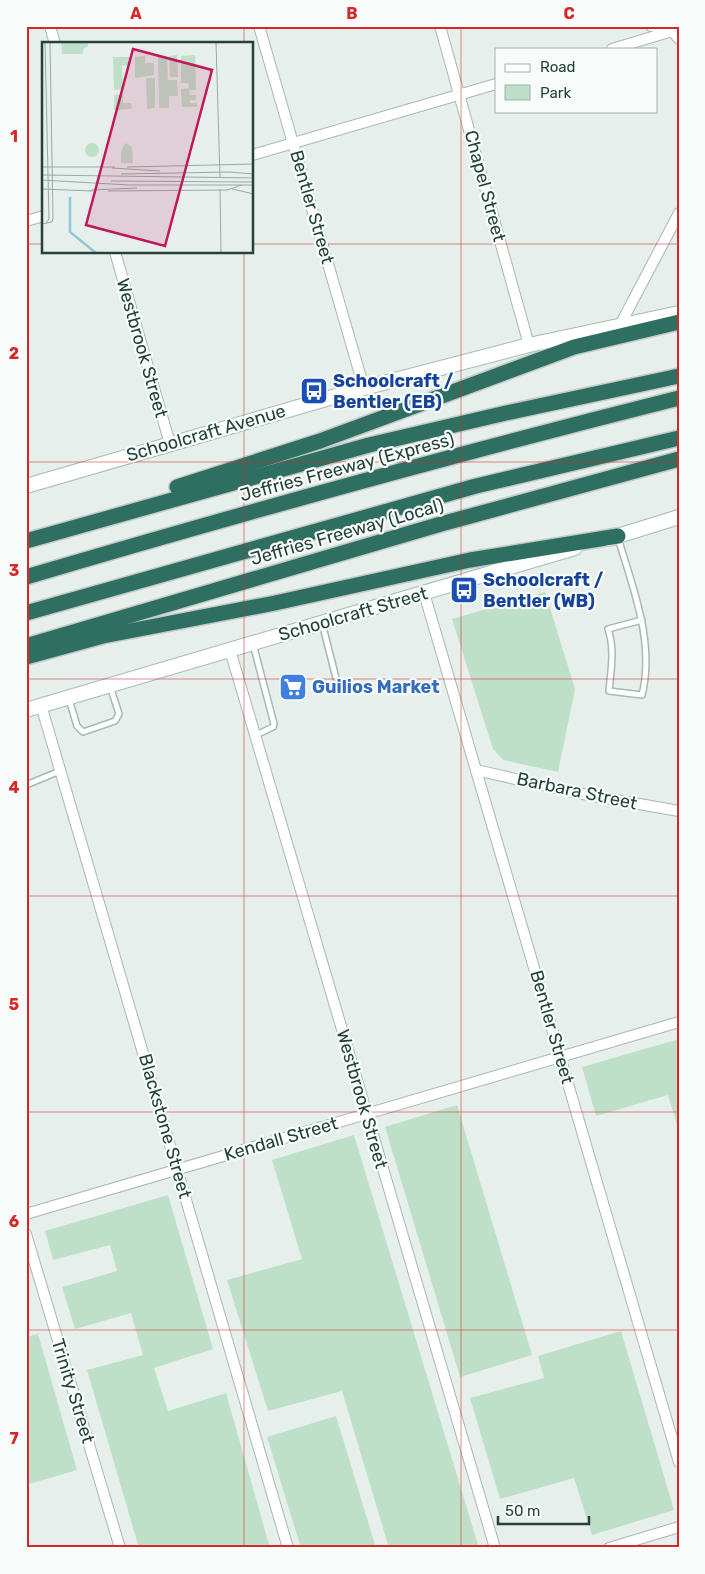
<svg xmlns="http://www.w3.org/2000/svg" width="705" height="1574" viewBox="0 0 705 1574" font-family="Rubik,sans-serif">
	<style>
		.green { fill: #bfe0c8 }
		.lines { fill: none; stroke-linecap: round; stroke-linejoin: round }
		.service-casing { stroke: #a8b8b2; stroke-width: 8 }
		.minor-casing { stroke: #a8b8b2; stroke-width: 12 }
		.secondary-casing { stroke: #a4bbb3; stroke-width: 16 }
		.motorway-casing { stroke: #c2cac8; stroke-width: 18 }
		.service { stroke: #fff; stroke-width: 5 }
		.minor { stroke: #fff; stroke-width: 10 }
		.secondary { stroke: #fff; stroke-width: 14 }
		.motorway { stroke: #2f6f62; stroke-width: 15 }
		.grid { fill: none; stroke: #d62828; stroke-width: 1; stroke-opacity: 0.55 }
		.labels { text-anchor: middle; dominant-baseline: central; stroke-width: 4.5; stroke-linejoin: round; paint-order: stroke }
		.street-label { font-size: 18px; fill: #24423a; stroke: #f7fbf9 }
		.transit-label { font-size: 18px; font-weight: bold; fill: #164399; stroke: #f7fbf9; text-anchor: start }
		.shop-label { font-size: 18px; font-weight: bold; fill: #366cbe; stroke: #f7fbf9; text-anchor: start }
		.inset-river { fill: none; stroke: #8ec9d4; stroke-width: 2.5 }
		.inset-road { fill: none; stroke: #98aaa4; stroke-width: 1 }
		.view { fill: #c2185b; fill-opacity: 0.15; stroke: #c2185b; stroke-width: 2.5 }
		.inset-edge { fill: none; stroke: #24423a; stroke-width: 2.5 }
		.neatline { fill: none; stroke: #d62828; stroke-width: 2 }
		.grid-label { font-size: 16px; text-anchor: middle; font-weight: bold; fill: #d62828 }
	</style>
	<rect width="100%" height="100%" fill="#e6efeb"/>
	<g class="green">
		<polygon points="545,592 575,689 558,772 503,760 493,749 452,619"/>
		<polygon points="679,1039 679,1132 668,1095 596,1116 582,1067"/>
		<polygon points="457,1105 532,1355 460,1377 385,1127"/>
		<polygon points="354,1135 479,1548 389,1548 342,1391 268,1411 227,1280 302,1259 272,1160"/>
		<polygon points="168,1195 213,1349 154,1368 168,1411 226,1393 270,1548 139,1548 87,1370 143,1355 131,1313 75,1329 62,1287 117,1271 110,1245 53,1260 45,1231"/>
		<polygon points="621,1331 674,1510 592,1535 574,1478 500,1499 470,1398 544,1378 538,1356"/>
		<polygon points="38,1334 77,1470 26,1485 26,1337"/>
		<polygon points="336,1416 376,1548 301,1548 267,1437"/>
	</g>
	<g class="lines">
		<g class="service-casing">
			<g id="service">
				<path d="M618,538C633,588 655,643 642,695L609,691C611,670 615,649 608,629L642,620"/>
				<polyline points="322,623 336,678"/>
				<polyline points="253,644 274,724 273,727 256,735"/>
				<polyline points="69,699 77,726 83,732 115,721 119,714 110,686"/>
				<polyline points="26,785 60,771"/>
			</g>
		</g>
		<g class="minor-casing">
			<g id="minor">
				<polyline points="50,26 55,44"/>
				<polyline points="259,26 364,388"/>
				<polyline points="440,26 529,345"/>
				<polyline points="651,26 672,31 679,39"/>
				<polyline points="612,49 679,29"/>
				<polyline points="252,155 496,84"/>
				<polyline points="26,221 44,216"/>
				<polyline points="115,252 170,444"/>
				<polyline points="619,327 679,213"/>
				<polyline points="424,593 679,1462"/>
				<polyline points="230,650 495,1548"/>
				<polyline points="41,705 288,1548"/>
				<polyline points="476,770 577,793 679,811"/>
				<polyline points="26,1214 679,1022"/>
				<polyline points="26,1234 120,1548"/>
				<polyline points="609,1548 679,1527"/>
			</g>
		</g>
		<g class="secondary-casing">
			<g id="secondary">
				<polyline points="26,486 364,388 529,345 679,313"/>
				<polyline points="608,539 679,517"/>
				<polyline points="26,710 575,548"/>
			</g>
		</g>
		<g class="motorway-casing">
			<g id="motorway">
				<polyline points="177,487 320,441 574,347 679,322"/>
				<polyline points="26,541 369,445 506,413 679,376"/>
				<path d="M26,577C243,513 460,453 679,398"/>
				<polyline points="26,613 476,486 679,438"/>
				<polyline points="26,646 441,524 679,459"/>
				<polyline points="26,657 103,636 275,603 470,560 618,536"/>
			</g>
		</g>
		<use href="#service" class="service"/>
		<use href="#minor" class="minor"/>
		<use href="#secondary" class="secondary"/>
		<use href="#motorway" class="motorway"/>
	</g>
	<path class="grid" d="M244,26V44M461,26V1548M26,244H44M252,244H679M244,252V1548M26,462H679M26,679H679M26,896H679M26,1112H679M26,1330H679"/>
	<defs>
		<g id="bus-square" transform="scale(1.4375)"><rect x="-9" y="-9" width="18" height="18" rx="4" fill="#1a4fb4" stroke="#f7fbf9"/><path d="M-5-6H5V4H4V6H2V4H-2V6H-4V4H-5ZM-3.5-4V0h7V-4ZM-3.5 1.2v1.5H-2V1.2ZM2 1.2v1.5H3.5V1.2Z" fill="#fff"/></g>
		<g id="supermarket-square" transform="scale(1.4375)"><rect x="-9" y="-9" width="18" height="18" rx="4" fill="#3f7fe0" stroke="#f7fbf9"/><path d="M-6-5.5h2.5l.6 2H6L4.5 2H-2.5L-4.4-4H-6ZM-1.5 3.2a1.3 1.3 0 1 0 .1 0ZM3 3.2a1.3 1.3 0 1 0 .1 0Z" fill="#fff"/></g>
	</defs>
	<g fill-rule="evenodd">
		<use href="#bus-square" x="314" y="391"/>
		<use href="#bus-square" x="464" y="590"/>
		<use href="#supermarket-square" x="293" y="687"/>
	</g>
	<g class="labels">
		<g class="street-label">
			<text transform="translate(485 186) rotate(75)">Chapel Street</text>
			<text transform="translate(312 207) rotate(74)">Bentler Street</text>
			<text transform="translate(142 348) rotate(74)">Westbrook Street</text>
			<text transform="translate(206 433) rotate(-16)">Schoolcraft Avenue</text>
			<text transform="translate(347 467) rotate(-15)">Jeffries Freeway (Express)</text>
			<text transform="translate(347 532) rotate(-16)">Jeffries Freeway (Local)</text>
			<text transform="translate(353 614) rotate(-16)">Schoolcraft Street</text>
			<text transform="translate(577 791) rotate(12)">Barbara Street</text>
			<text transform="translate(552 1027) rotate(74)">Bentler Street</text>
			<text transform="translate(362 1099) rotate(74)">Westbrook Street</text>
			<text transform="translate(165 1126) rotate(74)">Blackstone Street</text>
			<text transform="translate(281 1139) rotate(-16)">Kendall Street</text>
			<text transform="translate(73 1391) rotate(73)">Trinity Street</text>
		</g>
		<g class="transit-label">
			<text x="333" y="381">Schoolcraft /<tspan x="333" dy="21">Bentler (EB)</tspan></text>
			<text x="483" y="580">Schoolcraft /<tspan x="483" dy="21">Bentler (WB)</tspan></text>
		</g>
		<g class="shop-label">
			<text x="312" y="687">Guilios Market</text>
		</g>
	</g>
	<g transform="translate(42 42)">
		<rect width="211" height="211" fill="#e6efeb"/>
		<path d="M19,0H46V5L42,6L40,12H20ZM135,13L136,35H128L127,14ZM153,13L154,48H147L148,53H154V58H148V61H155V65H140L139,47L147,46L146,41H139V14ZM103,14V21H112V33L93,36V15ZM116,14H125L126,38H135L136,54H127V66H117ZM71,15H88V23L80,24L81,47L72,48ZM104,36H113V66L105,67ZM81,52V61H89L90,67L72,68V53ZM43 108a7 7 0 1 1 14 0a7 7 0 1 1-14 0ZM83,101L90,105L91,121H79V110Z" fill="#bfe0c8"/>
		<path class="inset-river" d="M28,155V190L54,211"/>
		<path class="inset-road" d="M3,0L7,177L4,181M174,0L178,136M0,125H73M85,125L212,122M70,126L118,129M79,132L187,130L212,132M0,133L212,136M0,138L87,143H212M69,139L212,140M0,147L51,149M178,147L179,211M190,147L212,152M49,148L95,146M66,149L185,148L200,143M0,182L10,180L11,176L8,0"/>
		<path class="view" d="M91,7L170,28L123,204L44,183Z"/>
		<rect width="211" height="211" class="inset-edge"/>
	</g>
	<rect width="705" height="1574" fill="none" stroke="#f7fbf9" stroke-width="55"/>
	<rect x="495" y="48" width="162" height="65" fill="#f7fbf9" stroke="#a3b1ad"/>
	<rect x="505" y="64" width="25" height="8" fill="#ffffff" stroke="#a3b1ad"/>
	<text x="540" y="72" font-size="15" fill="#24423a">Road</text>
	<rect x="505" y="85" width="25" height="15" fill="#bfe0c8" stroke="#a3b1ad"/>
	<text x="540" y="98" font-size="15" fill="#24423a">Park</text>
	<path d="M498 1516v8h91v-8" fill="none" stroke="#24423a" stroke-width="2.5"/>
	<text x="505" y="1516" font-size="15" fill="#24423a" stroke="#f7fbf9" stroke-width="4" paint-order="stroke">50 m</text>
	<rect x="28" y="28" width="650" height="1518" class="neatline"/>
	<g class="grid-label">
		<text x="136" y="19">A</text>
		<text x="352" y="19">B</text>
		<text x="569" y="19">C</text>
		<text x="14" y="142">1</text>
		<text x="14" y="359">2</text>
		<text x="14" y="576">3</text>
		<text x="14" y="793">4</text>
		<text x="14" y="1010">5</text>
		<text x="14" y="1227">6</text>
		<text x="14" y="1444">7</text>
	</g>
</svg>
